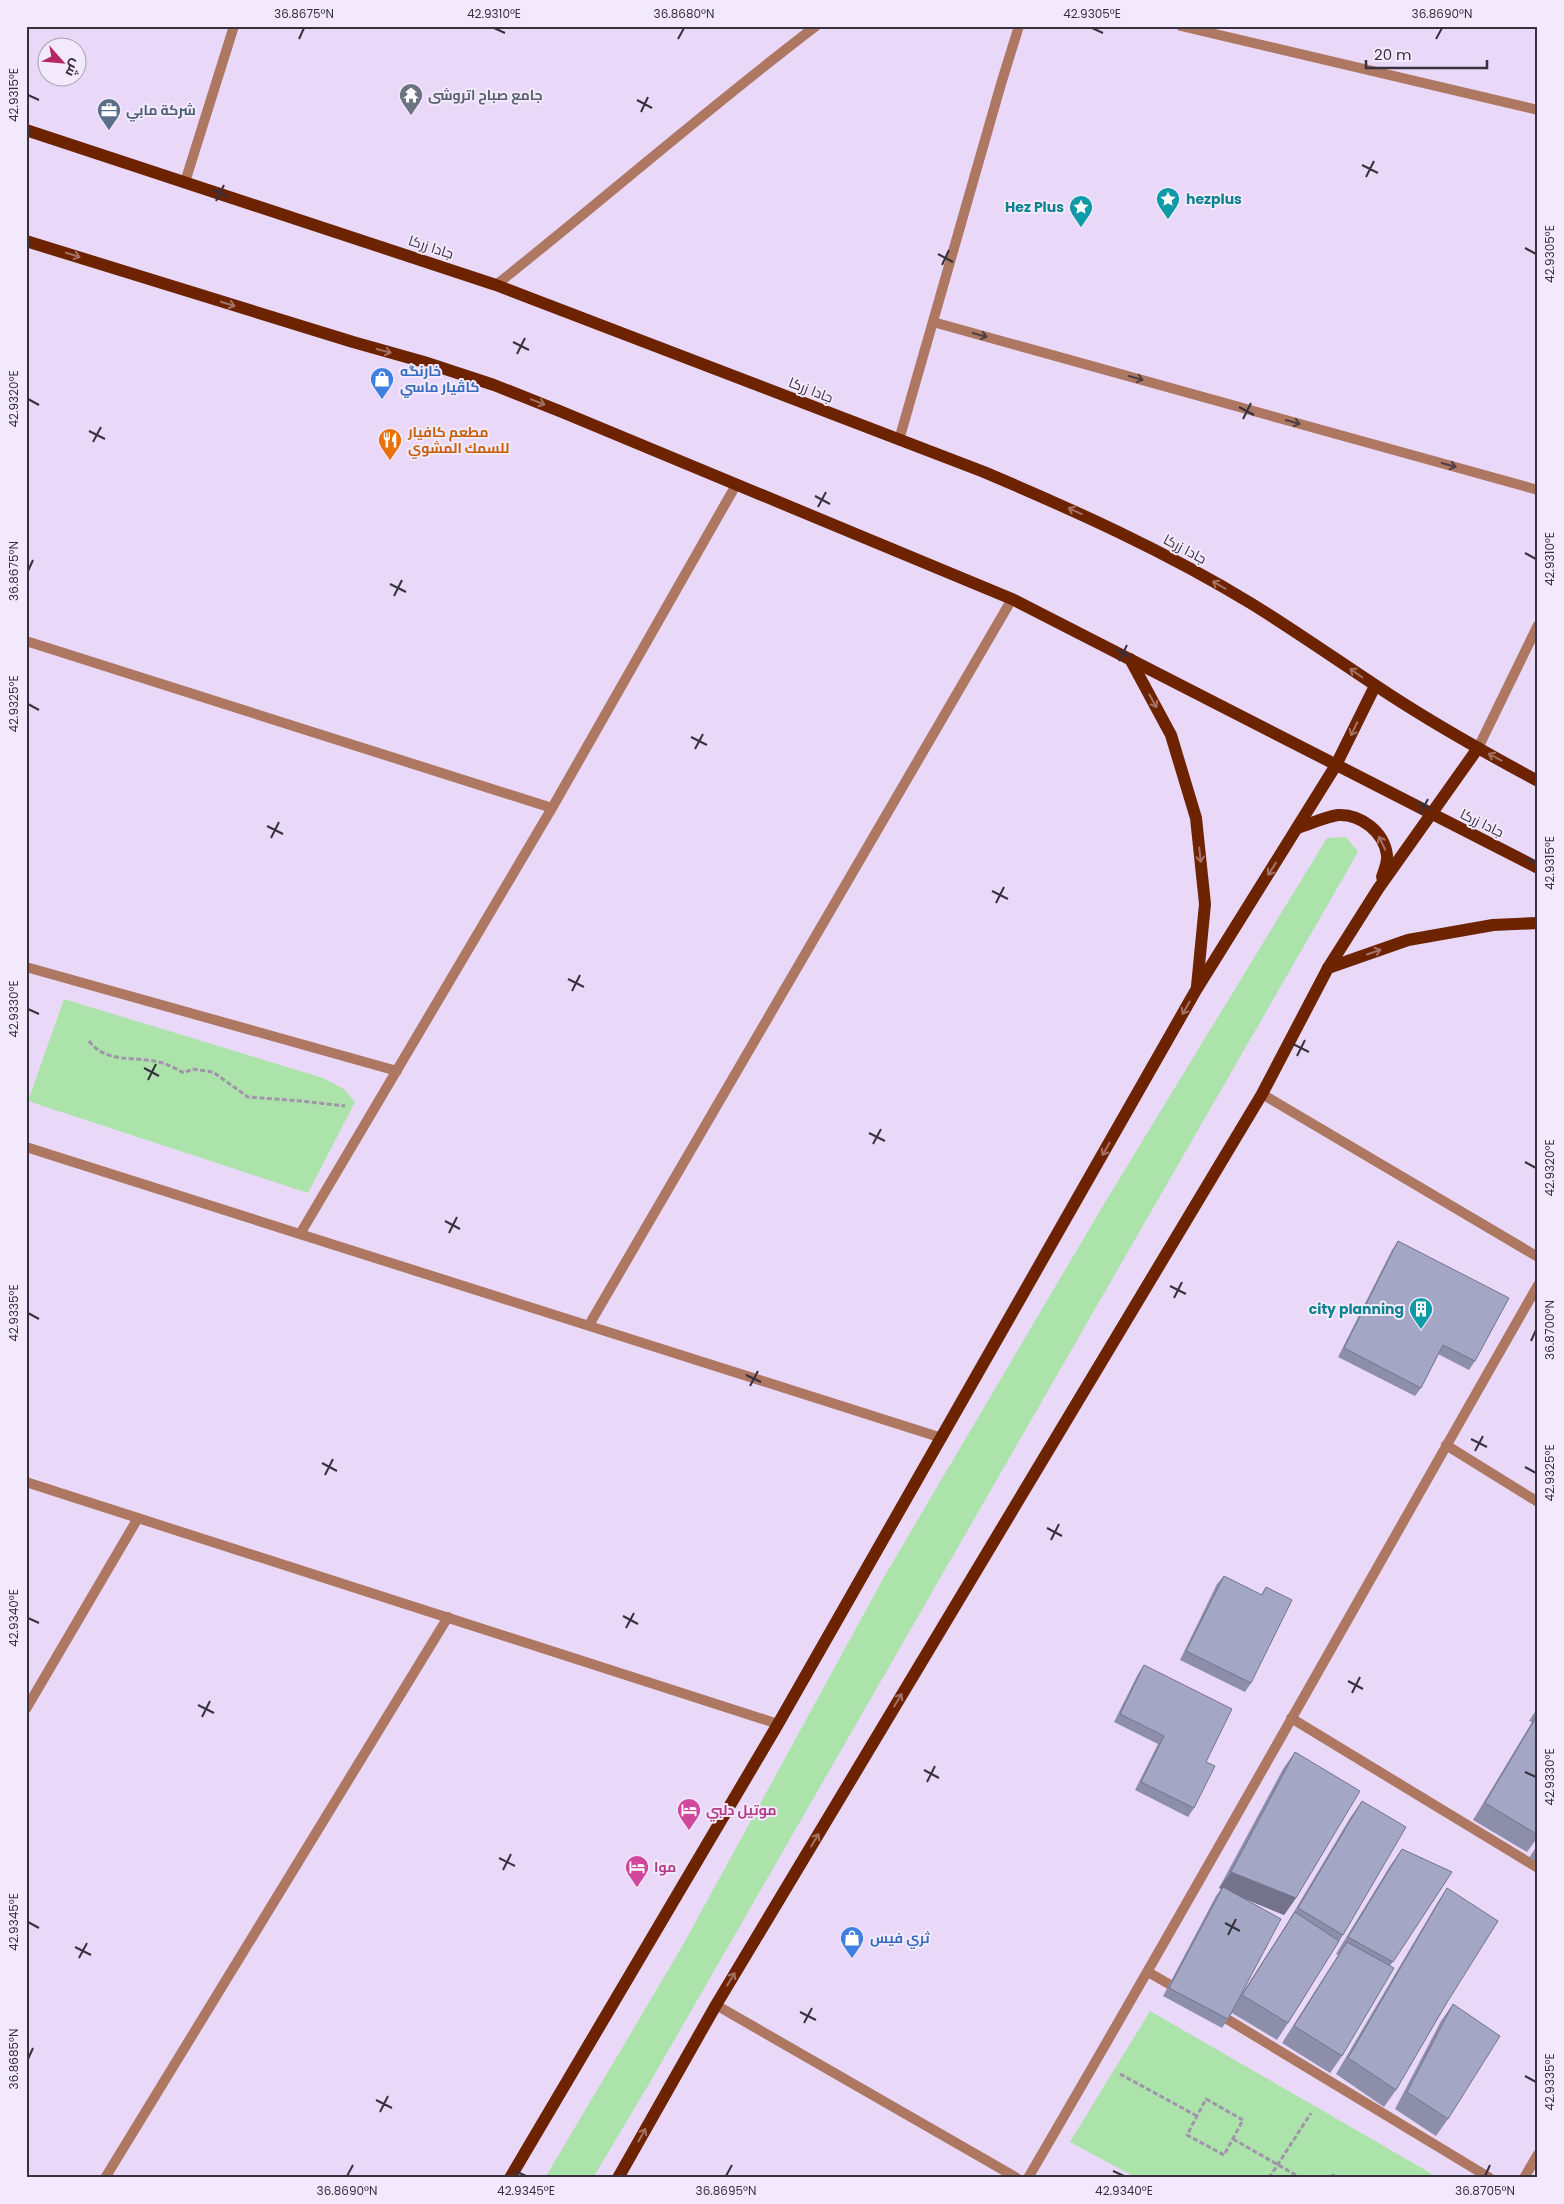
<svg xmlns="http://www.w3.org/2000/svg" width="1564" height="2204" viewBox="0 0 1564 2204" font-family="Poppins,Cairo,sans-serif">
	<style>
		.green { fill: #ace3aa }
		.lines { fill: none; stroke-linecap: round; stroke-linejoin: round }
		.path { stroke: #a194ac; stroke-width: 3; stroke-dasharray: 5 2.5; stroke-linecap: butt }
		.street { stroke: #ad7762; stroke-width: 10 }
		.primary { stroke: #6d2300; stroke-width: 12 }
		.wall { fill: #8d8faa }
		.shaded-wall { fill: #73748b }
		.building { fill: #a4a6c6; stroke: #73748b }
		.oneway { stroke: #a37265 }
		.oneway2 { stroke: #4f3f44 }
		.ticks { fill: none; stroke: #37313d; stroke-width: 2 }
		.labels { text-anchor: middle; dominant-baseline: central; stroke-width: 4; stroke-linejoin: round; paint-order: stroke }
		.worship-label { font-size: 14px; font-weight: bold; fill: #5b616d; stroke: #f3e9fc; text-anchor: start }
		.service-label { font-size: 14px; font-weight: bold; fill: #4e5e75; stroke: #f3e9fc; text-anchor: start }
		.culture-label { font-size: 14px; font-weight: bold; fill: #0d838f; stroke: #f3e9fc; text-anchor: end }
		.street-label { font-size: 14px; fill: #37313d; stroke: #f3e9fc }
		.shop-label { font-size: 14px; font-weight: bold; fill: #366cbe; stroke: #f3e9fc; text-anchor: start }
		.food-label { font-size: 14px; font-weight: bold; fill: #c56008; stroke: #f3e9fc; text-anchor: start }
		.hotel-label { font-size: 14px; font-weight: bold; fill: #b23c85; stroke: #f3e9fc; text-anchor: start }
		.neatline { fill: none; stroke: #37313d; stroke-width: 2 }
		.ticks-label { font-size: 12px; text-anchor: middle; fill: #37313d }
	</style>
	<rect width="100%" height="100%" fill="#e9d8f8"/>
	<g class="green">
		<polygon points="1346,837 1358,852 649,2084 593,2178 545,2178 683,1945 884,1577 1104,1204 1327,838"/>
		<polygon points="64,999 323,1078 344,1089 355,1102 308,1193 28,1101"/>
		<polygon points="1150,2011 1439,2178 1137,2178 1070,2142"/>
	</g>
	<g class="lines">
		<g class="path">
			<path d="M89,1041C106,1064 135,1056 159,1062C168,1064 176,1069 184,1073L192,1069L213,1072L248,1097L301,1101L345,1106"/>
			<polyline points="1120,2074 1197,2116"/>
			<polygon points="1206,2099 1243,2120 1224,2155 1187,2135"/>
			<polyline points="1233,2139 1301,2178"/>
			<polyline points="1269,2178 1311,2113"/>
			<polyline points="1331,2178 1333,2175 1339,2178"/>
		</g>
		<g class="street">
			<polyline points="1181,26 1538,110"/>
			<polyline points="185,182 234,26"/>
			<path d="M496,285C604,199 707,109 816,26"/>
			<polyline points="933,322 1538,490"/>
			<polyline points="899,440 1001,84 1019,26"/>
			<polyline points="26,641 552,808"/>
			<polyline points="1478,748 1538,625"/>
			<polyline points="26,967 397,1071"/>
			<polyline points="1262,1094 1538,1257"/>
			<polyline points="26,1147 942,1438"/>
			<polyline points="300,1234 552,808 736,485"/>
			<polyline points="589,1325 1012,599"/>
			<polyline points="1446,1445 1538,1502"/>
			<polyline points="26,1482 778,1724"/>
			<polyline points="26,1709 138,1518"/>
			<polyline points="1291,1718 1538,1868"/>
			<polyline points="1148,1972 1181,1991"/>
			<polyline points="716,2005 1017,2178"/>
			<polyline points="1217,2013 1490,2178"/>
			<polyline points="105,2178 448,1617"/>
			<path d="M1028,2178C1201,1882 1368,1582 1538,1285"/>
			<polyline points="1524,2178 1538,2154"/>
		</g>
		<g class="primary">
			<path d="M26,130L496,285L984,472C1076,511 1167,552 1252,604C1294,630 1334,658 1375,685C1427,720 1482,751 1538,781"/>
			<polyline points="26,241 353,342 424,362 494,385 562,412 1012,599 1538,868"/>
			<polyline points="1130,659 1171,735 1196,818 1205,904 1197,986"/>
			<path d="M1297,828C1310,824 1325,817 1338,815C1361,814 1384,832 1387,855C1388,862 1384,871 1382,877"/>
			<polyline points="1328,968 1408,940 1493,925 1538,923"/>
			<polyline points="510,2178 778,1724 1196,990 1336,765 1375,686"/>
			<polyline points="618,2178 716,2005 1262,1094 1328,968 1378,889 1478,748"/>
		</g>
	</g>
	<g class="wall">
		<polygon points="1398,1241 1475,1361 1469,1370 1438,1354 1421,1388 1415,1396 1338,1357 1392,1250"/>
		<polygon points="1224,1576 1261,1595 1266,1587 1251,1683 1245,1692 1180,1660 1217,1584"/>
		<polygon points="1144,1665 1206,1762 1194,1808 1188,1817 1135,1790 1158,1744 1114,1722 1138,1674"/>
		<polygon points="1538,1707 1538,1837 1527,1852 1473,1820 1532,1722 1529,1721"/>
		<polygon points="1295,1752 1296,1898 1284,1915 1243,1898 1241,1995 1286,1925 1350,1818 1362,1801 1343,1935 1288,2023 1277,2040 1232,2013 1222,2028 1163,1996 1216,1896 1221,1889 1219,1888 1283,1769"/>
		<polygon points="1538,1844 1538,1862 1529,1858"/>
		<polygon points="1402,1849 1452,1872 1390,1966 1342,2056 1330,2073 1282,2043 1338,1955 1336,1954 1390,1866"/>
		<polygon points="1447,1888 1446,2004 1396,2090 1384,2107 1336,2074 1436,1905"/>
		<polygon points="1453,2004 1448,2119 1436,2136 1395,2109 1441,2021"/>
	</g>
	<polygon class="shaded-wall" points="1231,1872 1296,1898 1284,1915 1219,1888"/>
	<g class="building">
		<polygon points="1398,1241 1509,1298 1475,1361 1443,1345 1421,1388 1344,1348"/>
		<polygon points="1224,1576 1262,1595 1266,1587 1292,1600 1251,1683 1186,1651"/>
		<polygon points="1144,1665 1232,1709 1206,1762 1215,1766 1194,1808 1141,1782 1164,1736 1120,1714"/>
		<polygon points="1538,1714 1538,1835 1485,1803"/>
		<polygon points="1295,1752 1360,1791 1296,1898 1231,1872"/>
		<polygon points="1362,1801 1406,1827 1343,1935 1298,1908"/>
		<polygon points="1402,1849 1452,1872 1393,1962 1348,1937"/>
		<polygon points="1223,1887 1281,1919 1228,2019 1169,1988"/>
		<polygon points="1447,1888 1498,1921 1446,2004 1396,2090 1348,2058"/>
		<polygon points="1295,1912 1339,1941 1288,2023 1242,1995"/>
		<polygon points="1347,1942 1394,1968 1342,2056 1294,2026"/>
		<polygon points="1453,2004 1500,2036 1448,2119 1407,2092"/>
	</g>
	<defs><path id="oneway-shaft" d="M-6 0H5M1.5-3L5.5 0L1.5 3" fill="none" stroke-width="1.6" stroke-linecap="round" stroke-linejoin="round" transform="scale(1.25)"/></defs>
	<g class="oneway">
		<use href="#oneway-shaft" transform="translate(73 255) rotate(17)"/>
		<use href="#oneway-shaft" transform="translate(228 304) rotate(17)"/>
		<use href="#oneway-shaft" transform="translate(384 351) rotate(15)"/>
		<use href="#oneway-shaft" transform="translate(538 402) rotate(21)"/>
		<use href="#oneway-shaft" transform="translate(1075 511) rotate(-155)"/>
		<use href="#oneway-shaft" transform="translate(1219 585) rotate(-150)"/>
		<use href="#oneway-shaft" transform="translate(1356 673) rotate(-145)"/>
		<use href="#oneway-shaft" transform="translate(1153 701) rotate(61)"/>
		<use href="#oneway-shaft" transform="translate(1354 729) rotate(116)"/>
		<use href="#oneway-shaft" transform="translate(1495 757) rotate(-152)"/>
		<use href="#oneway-shaft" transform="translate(1382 843) rotate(-116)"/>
		<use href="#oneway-shaft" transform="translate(1200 855) rotate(84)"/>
		<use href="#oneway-shaft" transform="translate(1272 869) rotate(122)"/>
		<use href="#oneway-shaft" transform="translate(1374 952) rotate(-19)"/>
		<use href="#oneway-shaft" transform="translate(1186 1008) rotate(120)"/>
		<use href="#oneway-shaft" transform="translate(1106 1149) rotate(120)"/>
		<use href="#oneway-shaft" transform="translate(898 1700) rotate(-59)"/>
		<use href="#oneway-shaft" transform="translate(815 1840) rotate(-59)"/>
		<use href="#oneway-shaft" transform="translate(731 1979) rotate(-59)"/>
		<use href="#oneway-shaft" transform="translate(642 2135) rotate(-61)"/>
	</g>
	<g class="oneway2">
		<use href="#oneway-shaft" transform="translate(980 335) rotate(16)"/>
		<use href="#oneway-shaft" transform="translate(1136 378) rotate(16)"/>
		<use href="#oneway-shaft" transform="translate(1293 422) rotate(16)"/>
		<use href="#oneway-shaft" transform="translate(1449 465) rotate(16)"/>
	</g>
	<path class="ticks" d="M494,28L505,33M1092,28L1103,33M299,39L304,28M678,39L684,28M1436,39L1442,28M28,95L39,100M637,100L652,108M641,112L648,97M1362,165L1378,173M1366,177L1374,161M212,189L228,197M216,201L224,185M1525,248L1536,254M938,254L953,262M942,265L949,250M513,342L529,350M517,354L525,338M28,399L39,405M1239,407L1254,415M1243,419L1251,403M89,431L105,439M93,442L101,427M815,496L830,504M818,507L826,492M1525,553L1536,559M28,571L33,560M390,584L406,592M394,596L402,580M1116,649L1131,657M1119,661L1127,645M28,704L39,710M691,737L707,745M695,749L703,734M1417,802L1432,810M1420,814L1428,799M267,826L283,834M271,838L279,822M1525,858L1536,863M992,891L1008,899M996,903L1004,887M568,979L584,987M572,991L580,975M28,1009L39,1014M1293,1044L1309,1052M1297,1056L1305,1040M144,1068L159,1076M148,1080L156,1064M869,1133L885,1141M873,1144L881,1129M1525,1162L1536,1168M445,1221L460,1229M449,1233L457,1217M1170,1286L1186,1294M1174,1298L1182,1282M28,1313L39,1319M1531,1341L1536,1330M746,1375L761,1382M750,1386L758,1371M1471,1439L1487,1447M1475,1451L1483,1436M322,1463L337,1471M1525,1467L1536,1473M325,1475L333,1459M1047,1528L1062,1536M1051,1540L1059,1524M623,1616L638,1624M28,1618L39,1623M626,1628L634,1613M1348,1681L1363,1689M1352,1693L1360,1677M198,1705L214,1713M202,1717L210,1701M924,1770L939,1778M1525,1772L1536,1777M927,1782L935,1766M499,1858L515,1866M503,1870L511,1854M28,1922L39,1928M1225,1923L1240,1931M1228,1935L1236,1919M75,1947L91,1955M79,1958L87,1943M800,2012L816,2020M804,2023L812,2008M28,2059L33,2048M1525,2076L1536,2082M376,2100L392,2108M380,2112L388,2096M515,2171L526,2176M1113,2171L1124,2176M347,2176L353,2165M726,2176L732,2165M1485,2176L1490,2165"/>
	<defs>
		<g id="temple-pin" transform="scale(1.25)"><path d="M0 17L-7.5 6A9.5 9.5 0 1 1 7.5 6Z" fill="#6b7280" stroke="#f3e9fc"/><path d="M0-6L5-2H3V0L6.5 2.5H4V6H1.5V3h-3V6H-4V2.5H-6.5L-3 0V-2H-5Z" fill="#fff"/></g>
		<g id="office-pin" transform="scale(1.25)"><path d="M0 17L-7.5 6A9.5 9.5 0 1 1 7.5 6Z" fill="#5c6f8a" stroke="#f3e9fc"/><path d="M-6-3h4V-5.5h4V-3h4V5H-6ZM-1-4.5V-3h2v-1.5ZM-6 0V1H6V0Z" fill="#fff"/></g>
		<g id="sight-pin" transform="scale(1.25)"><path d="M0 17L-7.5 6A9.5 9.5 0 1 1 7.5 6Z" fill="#0f9aa8" stroke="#f3e9fc"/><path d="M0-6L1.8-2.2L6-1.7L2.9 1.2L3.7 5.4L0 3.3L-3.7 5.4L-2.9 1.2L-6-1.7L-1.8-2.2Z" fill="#fff"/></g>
		<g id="shop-pin" transform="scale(1.25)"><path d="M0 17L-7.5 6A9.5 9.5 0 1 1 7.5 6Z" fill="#3f7fe0" stroke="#f3e9fc"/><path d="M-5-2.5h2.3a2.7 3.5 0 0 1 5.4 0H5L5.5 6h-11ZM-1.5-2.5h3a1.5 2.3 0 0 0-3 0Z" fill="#fff"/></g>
		<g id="restaurant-pin" transform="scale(1.25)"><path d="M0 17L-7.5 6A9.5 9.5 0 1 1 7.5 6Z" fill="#e8710a" stroke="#f3e9fc"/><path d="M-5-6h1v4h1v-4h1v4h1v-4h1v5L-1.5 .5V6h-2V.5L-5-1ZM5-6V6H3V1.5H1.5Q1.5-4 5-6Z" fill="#fff"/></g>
		<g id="building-pin" transform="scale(1.25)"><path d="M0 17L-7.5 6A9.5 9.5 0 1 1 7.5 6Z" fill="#0f9aa8" stroke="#f3e9fc"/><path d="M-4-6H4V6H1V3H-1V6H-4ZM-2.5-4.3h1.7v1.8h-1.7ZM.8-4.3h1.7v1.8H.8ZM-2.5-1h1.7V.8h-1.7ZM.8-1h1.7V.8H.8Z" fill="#fff"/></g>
		<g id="hotel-pin" transform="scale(1.25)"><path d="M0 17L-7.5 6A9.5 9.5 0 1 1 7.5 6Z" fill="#d1479c" stroke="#f3e9fc"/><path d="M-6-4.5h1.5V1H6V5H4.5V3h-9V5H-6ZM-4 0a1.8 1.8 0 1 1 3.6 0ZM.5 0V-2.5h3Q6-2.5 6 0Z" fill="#fff"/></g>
	</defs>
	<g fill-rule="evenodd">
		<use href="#temple-pin" x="411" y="95"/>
		<use href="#office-pin" x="109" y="110"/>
		<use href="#sight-pin" x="1168" y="199"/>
		<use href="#sight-pin" x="1081" y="207"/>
		<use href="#shop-pin" x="382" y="379"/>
		<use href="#restaurant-pin" x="390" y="440"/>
		<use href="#building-pin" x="1421" y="1309"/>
		<use href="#hotel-pin" x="689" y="1810"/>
		<use href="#hotel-pin" x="637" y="1867"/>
		<use href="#shop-pin" x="852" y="1938"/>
	</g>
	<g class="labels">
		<g class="worship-label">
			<text x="428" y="95">جامع صباح اتروشى</text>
		</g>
		<g class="service-label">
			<text x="126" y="110">شركة مابي</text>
		</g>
		<g class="culture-label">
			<text x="1186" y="199" text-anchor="start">hezplus</text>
			<text x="1064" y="207">Hez Plus</text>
			<text x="1404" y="1309">city planning</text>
		</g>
		<g class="street-label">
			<text transform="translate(431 247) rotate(18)">جادا زرکا</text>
			<text transform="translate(811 390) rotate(21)">جادا زرکا</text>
			<text transform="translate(1185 549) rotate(28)">جادا زرکا</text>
			<text transform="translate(1482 823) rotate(26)">جادا زرکا</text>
		</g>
		<g class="shop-label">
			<text x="400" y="371">خارنگه<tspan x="400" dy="16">كاڤيار ماسي</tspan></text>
			<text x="870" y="1938">ثري فيس</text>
		</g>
		<g class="food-label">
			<text x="408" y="432">مطعم كافيار<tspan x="408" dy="16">للسمك المشوي</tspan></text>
		</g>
		<g class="hotel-label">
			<text x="706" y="1810">موتيل دلبي</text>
			<text x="654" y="1867">موا</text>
		</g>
	</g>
	<rect width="1564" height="2204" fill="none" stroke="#f3e9fc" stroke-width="55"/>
	<g transform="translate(62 62) rotate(117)"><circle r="24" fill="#f3e9fc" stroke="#a89fb0"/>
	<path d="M0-4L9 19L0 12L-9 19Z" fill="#b42760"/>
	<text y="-8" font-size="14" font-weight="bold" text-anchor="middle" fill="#37313d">ش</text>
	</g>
	<path d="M1366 60v8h121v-8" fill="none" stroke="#37313d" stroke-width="2.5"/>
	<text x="1374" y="60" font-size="15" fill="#37313d" stroke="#f3e9fc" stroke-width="4" paint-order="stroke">20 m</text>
	<rect x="28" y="28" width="1508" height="2148" class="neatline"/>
	<g class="ticks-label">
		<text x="304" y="18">36.8675°N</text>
		<text x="494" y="18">42.9310°E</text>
		<text x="684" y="18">36.8680°N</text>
		<text x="1092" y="18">42.9305°E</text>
		<text x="1442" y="18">36.8690°N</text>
		<text transform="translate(14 95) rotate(-90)" y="4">42.9315°E</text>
		<text transform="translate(1550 254) rotate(-90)" y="4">42.9305°E</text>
		<text transform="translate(14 399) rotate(-90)" y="4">42.9320°E</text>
		<text transform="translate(1550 559) rotate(-90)" y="4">42.9310°E</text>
		<text transform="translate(14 571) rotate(-90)" y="4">36.8675°N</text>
		<text transform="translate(14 704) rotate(-90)" y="4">42.9325°E</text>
		<text transform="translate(1550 863) rotate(-90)" y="4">42.9315°E</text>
		<text transform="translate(14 1009) rotate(-90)" y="4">42.9330°E</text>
		<text transform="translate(1550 1168) rotate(-90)" y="4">42.9320°E</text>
		<text transform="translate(14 1313) rotate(-90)" y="4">42.9335°E</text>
		<text transform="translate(1550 1330) rotate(-90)" y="4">36.8700°N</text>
		<text transform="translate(1550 1473) rotate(-90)" y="4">42.9325°E</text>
		<text transform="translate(14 1618) rotate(-90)" y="4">42.9340°E</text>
		<text transform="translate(1550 1777) rotate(-90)" y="4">42.9330°E</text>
		<text transform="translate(14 1922) rotate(-90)" y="4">42.9345°E</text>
		<text transform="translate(14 2059) rotate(-90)" y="4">36.8685°N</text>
		<text transform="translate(1550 2082) rotate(-90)" y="4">42.9335°E</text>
		<text x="347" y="2195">36.8690°N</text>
		<text x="526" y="2195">42.9345°E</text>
		<text x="726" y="2195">36.8695°N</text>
		<text x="1124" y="2195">42.9340°E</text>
		<text x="1485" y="2195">36.8705°N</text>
	</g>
</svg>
